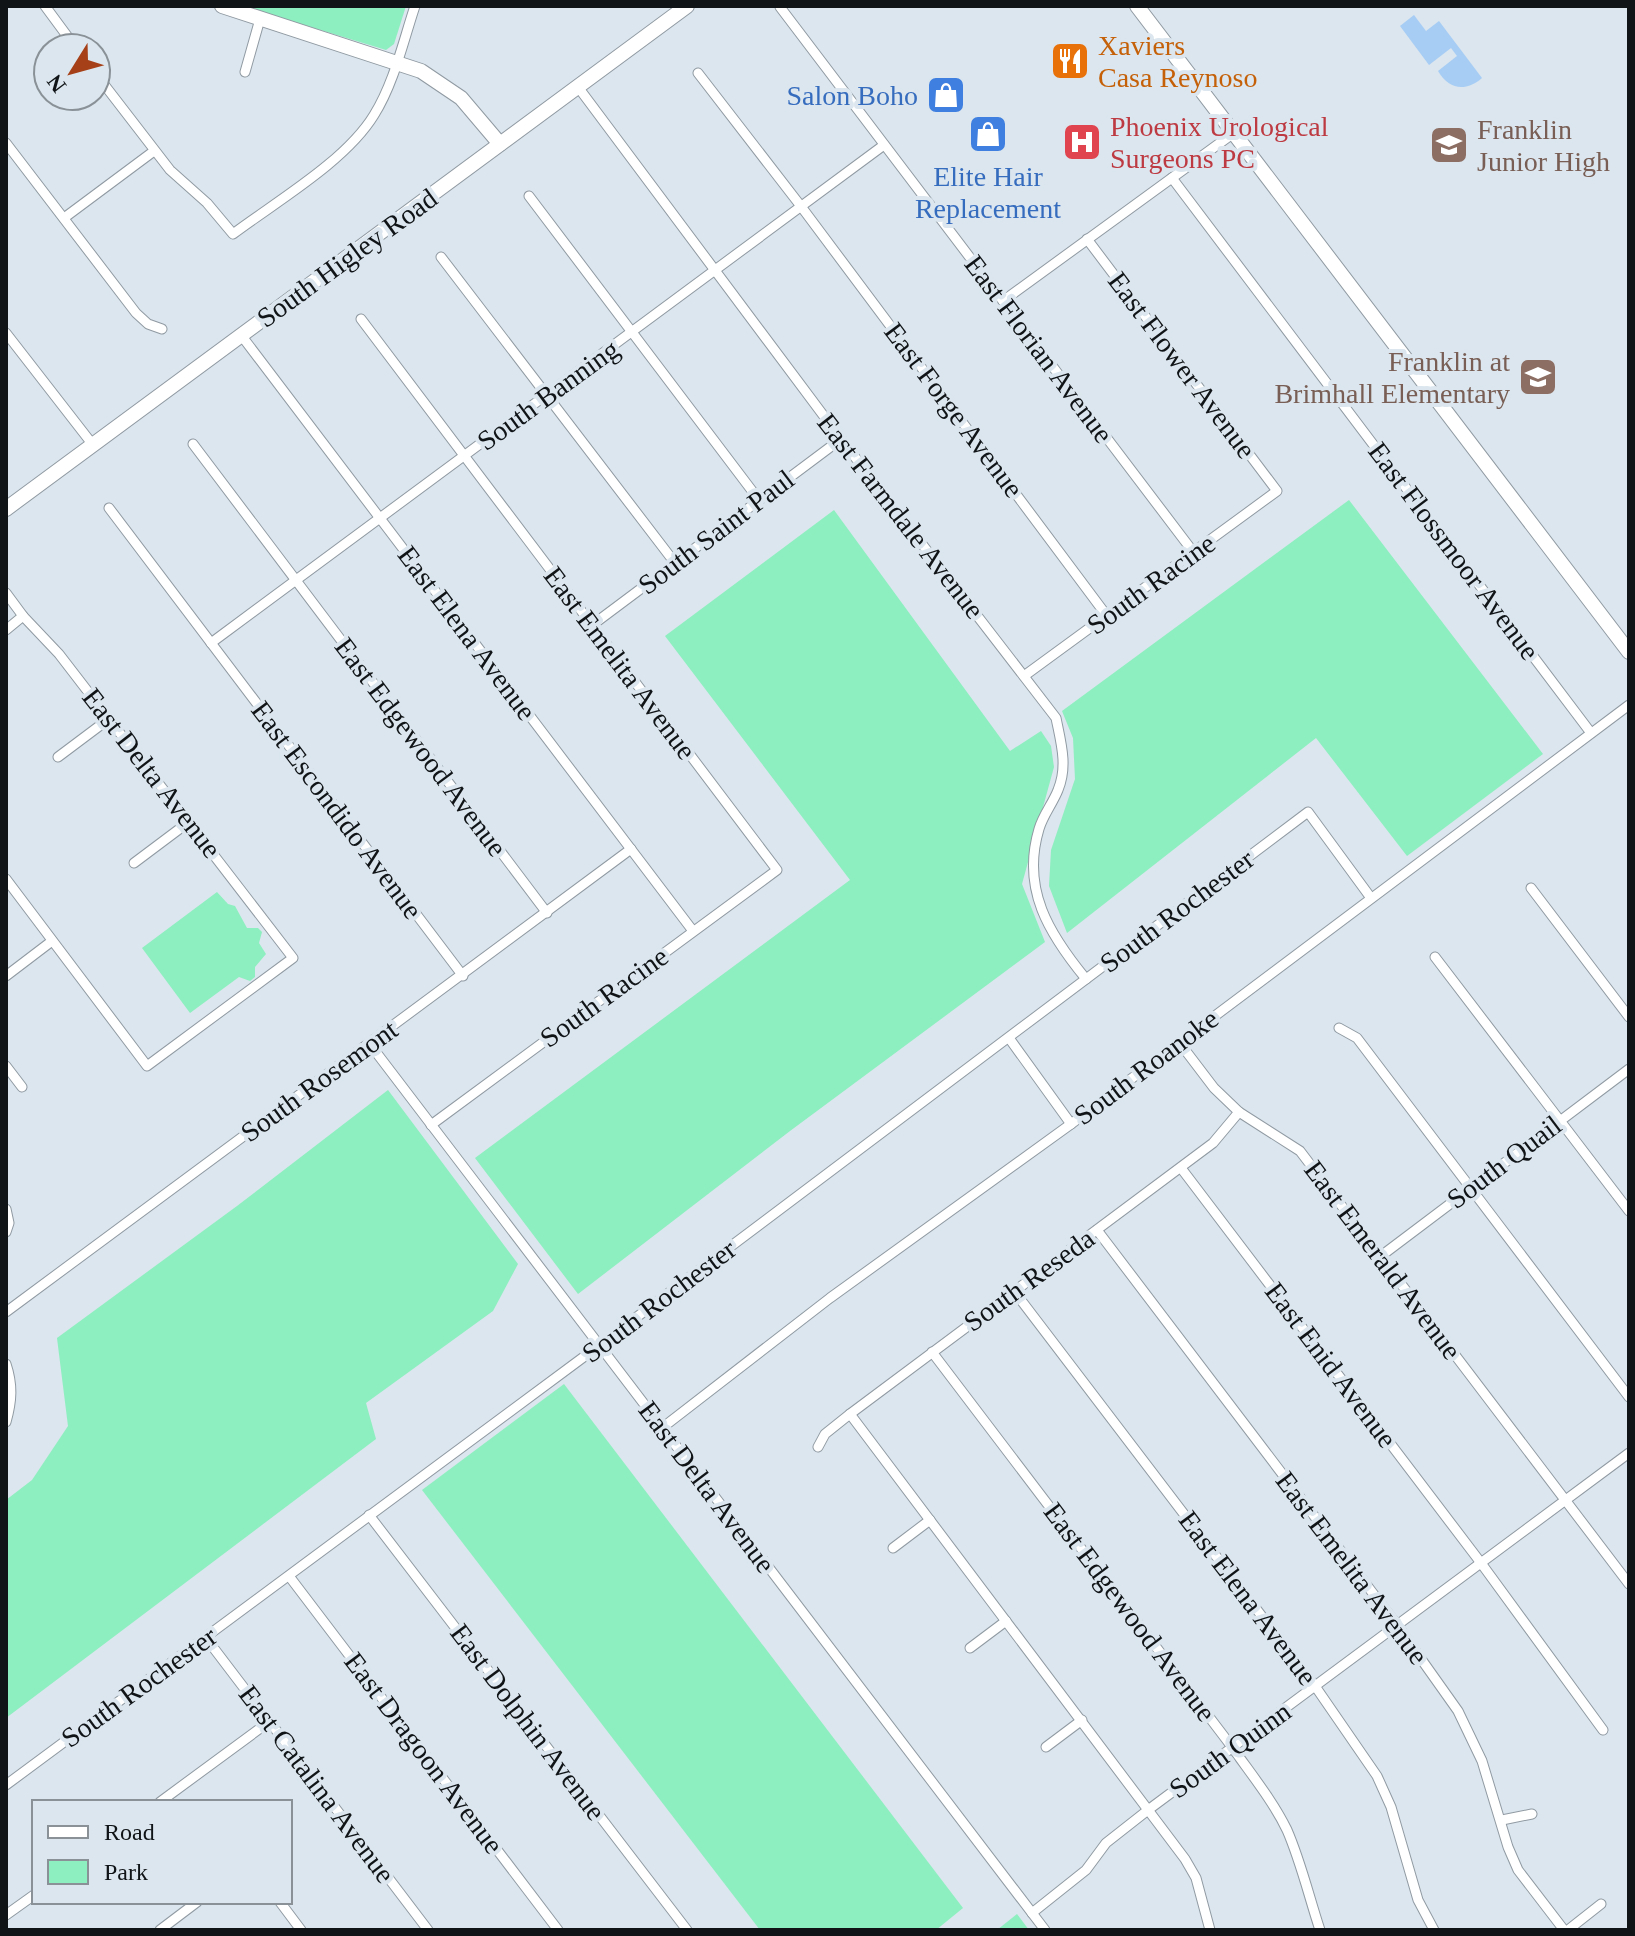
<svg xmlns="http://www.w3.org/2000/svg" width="1635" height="1936" viewBox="0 0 1635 1936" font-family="Georgia,serif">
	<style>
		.green { fill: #8defbf }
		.water { fill: #a7cdf5 }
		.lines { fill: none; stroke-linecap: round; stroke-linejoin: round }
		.street-casing { stroke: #909aa2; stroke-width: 11 }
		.secondary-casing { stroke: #909aa2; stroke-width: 16 }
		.street { stroke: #fff; stroke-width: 9 }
		.secondary { stroke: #fff; stroke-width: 14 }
		.labels { text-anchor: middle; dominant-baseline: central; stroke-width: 8; stroke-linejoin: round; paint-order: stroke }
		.food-label { font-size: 28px; fill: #c56008; stroke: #dbe6ee; text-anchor: start }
		.shop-label { font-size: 28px; fill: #366cbe; stroke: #dbe6ee; text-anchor: end }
		.health-label { font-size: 28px; fill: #be3a42; stroke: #dbe6ee; text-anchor: start }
		.education-label { font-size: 28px; fill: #785e54; stroke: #dbe6ee; text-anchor: start }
		.street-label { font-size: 28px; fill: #101417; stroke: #dbe6ee }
	</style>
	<rect width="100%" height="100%" fill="#dbe6ee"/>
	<g class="green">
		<polygon points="242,6 406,6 394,44 386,50"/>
		<polygon points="1349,500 1543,754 1407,856 1316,738 1067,933 1049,886 1051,850 1075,779 1073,738 1062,711"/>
		<polygon points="834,510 1010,751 1041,731 1051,746 1054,767 1022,884 1045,942 790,1131 578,1294 475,1158 850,880 665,636"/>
		<polygon points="217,892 228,904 235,906 247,928 258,928 262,932 259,943 266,954 255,967 255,977 250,981 239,977 190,1013 142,948"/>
		<polygon points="388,1090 518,1264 493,1311 366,1403 376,1439 6,1718 6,1500 32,1480 68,1426 57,1338 237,1206"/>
		<polygon points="564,1384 963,1908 936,1930 760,1930 422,1490"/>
		<polygon points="1017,1914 1029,1930 997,1930"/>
	</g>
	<path class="water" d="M1414,15L1426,31L1439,21L1482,78C1466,92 1449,90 1438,71L1457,56L1451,48L1429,65L1400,26Z"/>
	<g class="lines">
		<g class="street-casing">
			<g id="street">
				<polyline points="45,6 76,48"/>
				<polyline points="780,7 1194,553"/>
				<polyline points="245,72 260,19"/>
				<polyline points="698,73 800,205 1107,616"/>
				<path d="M96,74L170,170L207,203L233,234C277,201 346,161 374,115C394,83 403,42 415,6"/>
				<path d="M578,87L841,439L1056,718C1061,743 1068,766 1058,790C1053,803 1043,815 1039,829C1021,889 1049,934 1086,979"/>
				<polyline points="6,143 136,313 148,324 162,329"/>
				<polyline points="1172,178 1591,733"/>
				<polyline points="529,196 759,500"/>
				<polyline points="64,218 154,151"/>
				<polyline points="441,257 675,563"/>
				<polyline points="1003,301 1235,132"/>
				<polyline points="361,319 777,870 431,1125"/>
				<polyline points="6,333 93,445"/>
				<polyline points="241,335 693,931"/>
				<polyline points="193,444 547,913"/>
				<polyline points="109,508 463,976"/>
				<polyline points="6,593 23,616 59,654 293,958 147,1066 6,879"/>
				<polyline points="591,626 841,439"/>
				<polyline points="6,630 23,616"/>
				<polyline points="211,643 884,145"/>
				<polyline points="1024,676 1277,491 1087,239"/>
				<polyline points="58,757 110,718"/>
				<polyline points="134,863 190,821"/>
				<polyline points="1531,888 1629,1017"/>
				<polyline points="1435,957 1629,1211"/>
				<polyline points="6,976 52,941"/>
				<polyline points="1339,1028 1357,1038 1629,1397"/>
				<polyline points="1009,1038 1071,1124"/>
				<polyline points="1179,1042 1214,1088 1239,1112 1300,1151 1629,1584"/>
				<polyline points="369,1043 1045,1930"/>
				<polyline points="6,1066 22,1087"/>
				<polyline points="1181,1168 1481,1563 1603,1730"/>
				<polyline points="6,1209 9,1223 6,1232"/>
				<polyline points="1097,1230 1397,1625 1458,1711 1482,1761 1508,1847 1518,1870 1564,1930"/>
				<polyline points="1381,1256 1629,1069"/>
				<polyline points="1014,1291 1315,1686 1377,1776 1391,1807 1418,1900 1434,1930"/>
				<polyline points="6,1312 631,849"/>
				<path d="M932,1352L1232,1747C1251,1774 1273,1801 1287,1830C1301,1862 1309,1897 1320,1930"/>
				<path d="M6,1364C13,1385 12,1401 6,1422"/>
				<polyline points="850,1414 1185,1859 1196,1878 1210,1930"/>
				<polyline points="662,1428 830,1298 1071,1124 1629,705"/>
				<polyline points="818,1447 825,1434 850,1414 1213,1143 1239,1112"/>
				<polyline points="369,1515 687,1930"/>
				<polyline points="893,1548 930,1520"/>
				<polyline points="289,1576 558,1930"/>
				<polyline points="206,1638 428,1930"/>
				<polyline points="970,1648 1006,1621"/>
				<polyline points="1046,1747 1082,1720"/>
				<polyline points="6,1785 585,1356 1308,812 1371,898"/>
				<polyline points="160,1802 270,1721"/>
				<polyline points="1502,1820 1532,1814"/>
				<polyline points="280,1902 301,1930"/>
				<polyline points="1032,1913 1086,1870 1106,1843 1148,1810 1629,1453"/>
				<polyline points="6,1915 34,1895"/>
				<polyline points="160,1930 197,1902"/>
				<polyline points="1568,1930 1601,1904"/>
			</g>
		</g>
		<g class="secondary-casing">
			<g id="secondary">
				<polyline points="222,6 421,71 461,98 500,144"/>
				<polyline points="1137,6 1629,652"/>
				<polyline points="6,509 687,6"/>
			</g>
		</g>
		<use href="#street" class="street"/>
		<use href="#secondary" class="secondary"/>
	</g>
	<defs>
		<g id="restaurant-square" transform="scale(2)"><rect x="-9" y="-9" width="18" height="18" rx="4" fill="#e8710a" stroke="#dbe6ee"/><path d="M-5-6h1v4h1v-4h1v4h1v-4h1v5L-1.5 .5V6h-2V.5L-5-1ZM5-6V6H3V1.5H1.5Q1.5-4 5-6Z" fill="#fff"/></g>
		<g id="shop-square" transform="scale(2)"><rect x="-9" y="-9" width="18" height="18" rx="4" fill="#3f7fe0" stroke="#dbe6ee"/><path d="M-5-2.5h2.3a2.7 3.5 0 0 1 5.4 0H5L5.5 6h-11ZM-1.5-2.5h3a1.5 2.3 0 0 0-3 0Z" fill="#fff"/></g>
		<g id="hospital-square" transform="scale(2)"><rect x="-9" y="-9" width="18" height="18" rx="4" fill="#e0444e" stroke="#dbe6ee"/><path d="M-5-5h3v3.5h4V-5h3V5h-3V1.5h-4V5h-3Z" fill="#fff"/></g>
		<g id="school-square" transform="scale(2)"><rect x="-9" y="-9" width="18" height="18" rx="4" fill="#8d6e63" stroke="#dbe6ee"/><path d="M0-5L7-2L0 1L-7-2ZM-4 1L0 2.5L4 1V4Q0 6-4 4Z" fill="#fff"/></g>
	</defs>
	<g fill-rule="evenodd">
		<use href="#restaurant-square" x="1070" y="61"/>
		<use href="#shop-square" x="946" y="95"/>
		<use href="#shop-square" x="988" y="134"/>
		<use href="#hospital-square" x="1082" y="142"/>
		<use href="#school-square" x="1449" y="145"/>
		<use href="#school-square" x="1538" y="377"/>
	</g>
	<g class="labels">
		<g class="food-label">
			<text x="1098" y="45">Xaviers<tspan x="1098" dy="32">Casa Reynoso</tspan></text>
		</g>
		<g class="shop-label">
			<text x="918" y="95">Salon Boho</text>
			<text x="988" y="176" text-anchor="middle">Elite Hair<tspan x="988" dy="32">Replacement</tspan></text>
		</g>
		<g class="health-label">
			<text x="1110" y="126">Phoenix Urological<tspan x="1110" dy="32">Surgeons PC</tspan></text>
		</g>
		<g class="education-label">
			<text x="1477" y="129">Franklin<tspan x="1477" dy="32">Junior High</tspan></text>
			<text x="1510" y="361" text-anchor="end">Franklin at<tspan x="1510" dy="32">Brimhall Elementary</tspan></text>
		</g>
		<g class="street-label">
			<text transform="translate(347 258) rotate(-36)">South Higley Road</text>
			<text transform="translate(1039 349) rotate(53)">East Florian Avenue</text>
			<text transform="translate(1182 365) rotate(53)">East Flower Avenue</text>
			<text transform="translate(548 395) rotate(-36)">South Banning</text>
			<text transform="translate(954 410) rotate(53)">East Forge Avenue</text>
			<text transform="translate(901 516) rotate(52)">East Farmdale Avenue</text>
			<text transform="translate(716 532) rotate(-37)">South Saint Paul</text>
			<text transform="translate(1454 551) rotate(53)">East Flossmoor Avenue</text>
			<text transform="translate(1151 584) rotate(-36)">South Racine</text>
			<text transform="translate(467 633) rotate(53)">East Elena Avenue</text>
			<text transform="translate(620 663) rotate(53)">East Emelita Avenue</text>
			<text transform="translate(421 747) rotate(53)">East Edgewood Avenue</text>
			<text transform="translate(152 773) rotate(52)">East Delta Avenue</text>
			<text transform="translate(337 810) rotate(53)">East Escondido Avenue</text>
			<text transform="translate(1177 911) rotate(-37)">South Rochester</text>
			<text transform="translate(604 997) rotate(-36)">South Racine</text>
			<text transform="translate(1146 1067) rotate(-37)">South Roanoke</text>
			<text transform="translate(319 1081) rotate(-36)">South Rosemont</text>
			<text transform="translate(1504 1162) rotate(-37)">South Quail</text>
			<text transform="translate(1383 1260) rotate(53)">East Emerald Avenue</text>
			<text transform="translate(1029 1280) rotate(-36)">South Reseda</text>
			<text transform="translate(659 1301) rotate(-37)">South Rochester</text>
			<text transform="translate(1331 1365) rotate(53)">East Enid Avenue</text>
			<text transform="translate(707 1487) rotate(53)">East Delta Avenue</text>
			<text transform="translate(1352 1568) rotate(53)">East Emelita Avenue</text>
			<text transform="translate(1248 1598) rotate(53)">East Elena Avenue</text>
			<text transform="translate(1130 1612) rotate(53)">East Edgewood Avenue</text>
			<text transform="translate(139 1687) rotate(-36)">South Rochester</text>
			<text transform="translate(528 1722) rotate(53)">East Dolphin Avenue</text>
			<text transform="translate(1230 1750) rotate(-36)">South Quinn</text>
			<text transform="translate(424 1753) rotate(53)">East Dragoon Avenue</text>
			<text transform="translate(317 1784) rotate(53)">East Catalina Avenue</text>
		</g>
	</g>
	<rect width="1635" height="1936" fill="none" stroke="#101417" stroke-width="16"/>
	<rect x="32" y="1800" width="260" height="104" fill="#dbe6ee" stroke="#8a9298" stroke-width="2"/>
	<rect x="48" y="1826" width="40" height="12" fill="#ffffff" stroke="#8a9298" stroke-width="2"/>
	<text x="104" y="1840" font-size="24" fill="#101417">Road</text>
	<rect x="48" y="1860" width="40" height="24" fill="#8defbf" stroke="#8a9298" stroke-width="2"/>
	<text x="104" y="1880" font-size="24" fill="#101417">Park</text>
	<g transform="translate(72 72) rotate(233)"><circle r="38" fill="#dbe6ee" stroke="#8a9298" stroke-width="2"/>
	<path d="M0-6L14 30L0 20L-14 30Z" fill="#a64018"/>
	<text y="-12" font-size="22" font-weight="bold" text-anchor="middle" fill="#101417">N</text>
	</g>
</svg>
